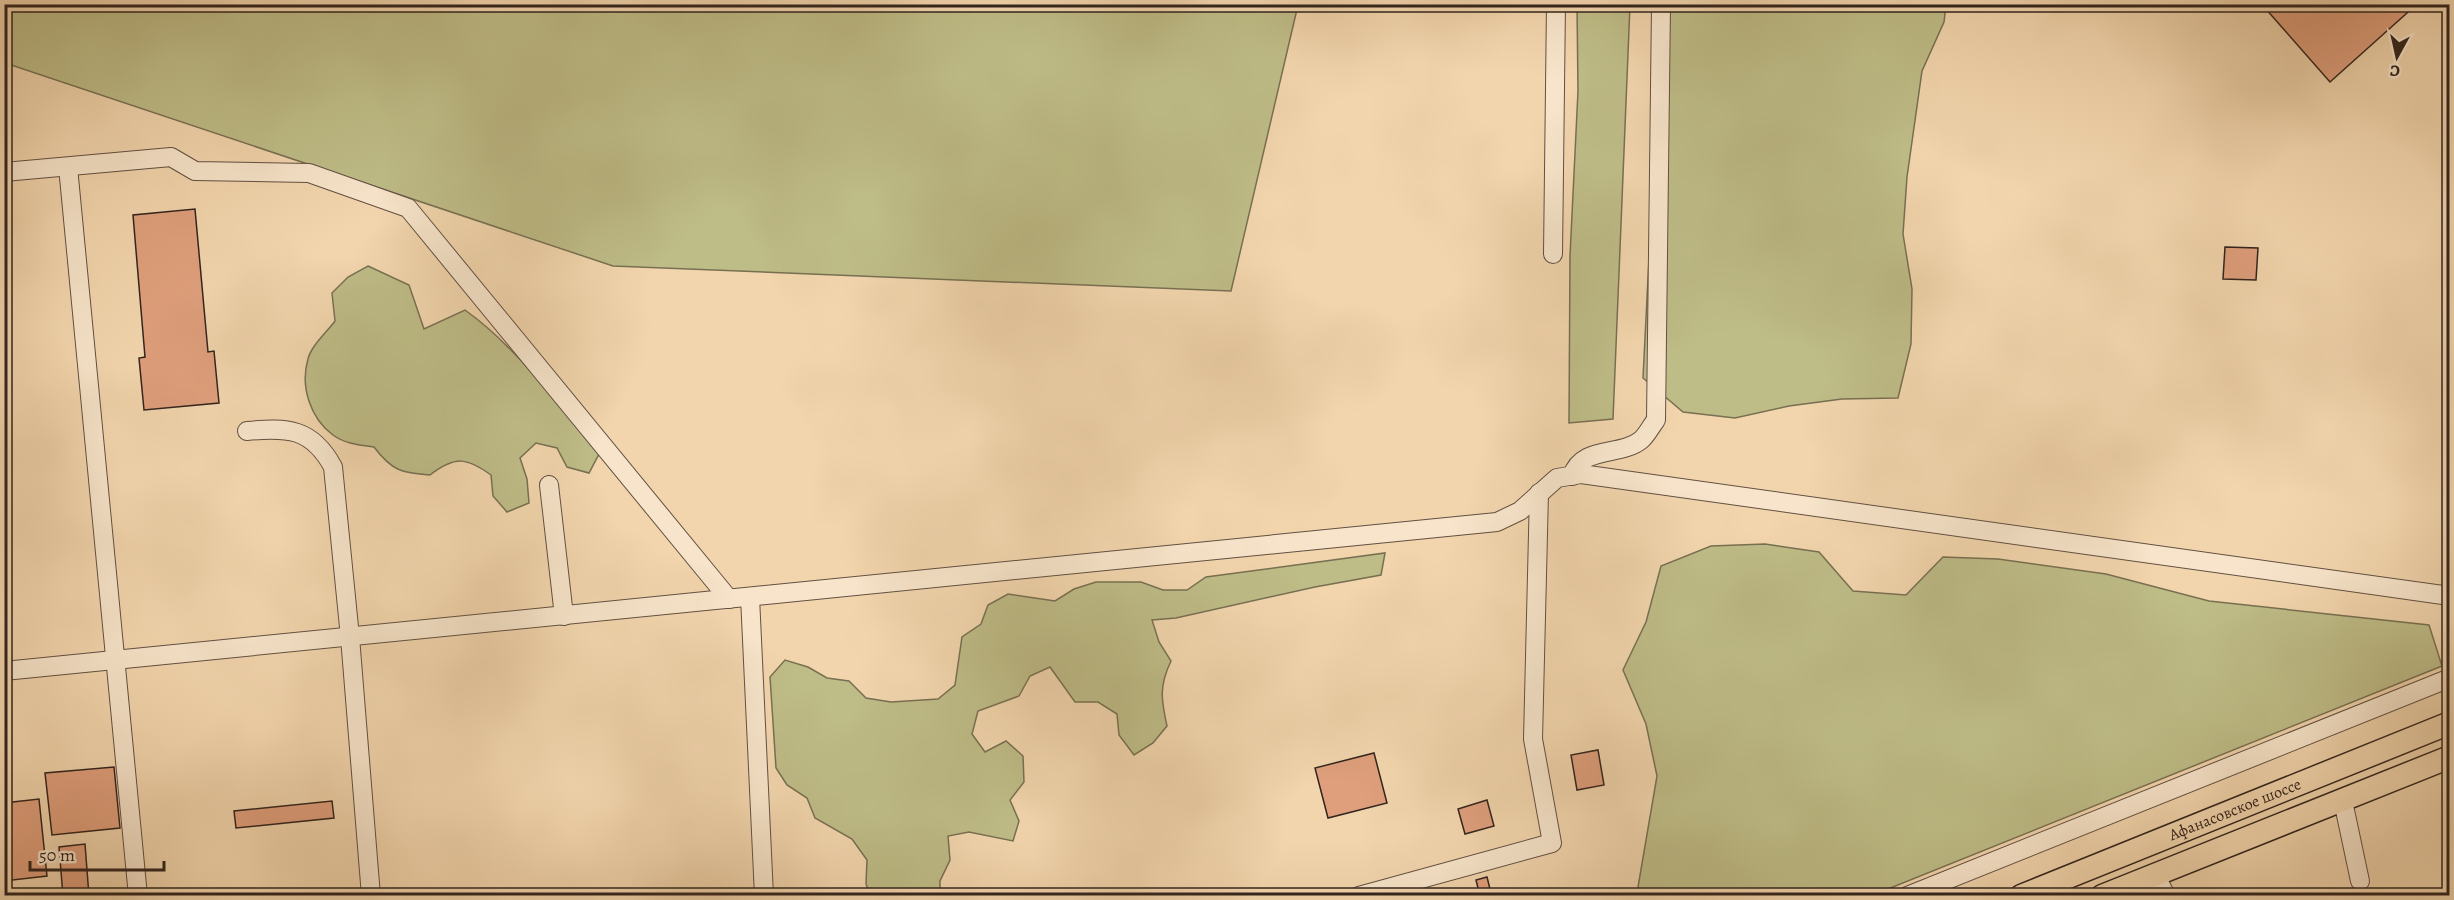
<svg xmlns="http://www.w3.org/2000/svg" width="2454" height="900" viewBox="0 0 2454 900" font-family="Alegreya,serif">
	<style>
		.green { fill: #bebc87; stroke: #787052; stroke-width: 1.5 }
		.building { fill: #df9f7c; stroke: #32241e; stroke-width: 1.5 }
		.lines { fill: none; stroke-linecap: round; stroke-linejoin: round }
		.minor-casing { stroke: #625042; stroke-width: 20 }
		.major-casing { stroke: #32241e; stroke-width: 25 }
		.minor { stroke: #f7e4ca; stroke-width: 18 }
		.major { stroke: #f2d5ad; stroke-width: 22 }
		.labels { text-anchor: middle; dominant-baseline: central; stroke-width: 5; stroke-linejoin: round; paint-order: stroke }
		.street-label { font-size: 16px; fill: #32241e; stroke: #f7e4ca }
	</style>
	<rect width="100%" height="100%" fill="#f2d5ad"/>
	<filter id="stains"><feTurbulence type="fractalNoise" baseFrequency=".00333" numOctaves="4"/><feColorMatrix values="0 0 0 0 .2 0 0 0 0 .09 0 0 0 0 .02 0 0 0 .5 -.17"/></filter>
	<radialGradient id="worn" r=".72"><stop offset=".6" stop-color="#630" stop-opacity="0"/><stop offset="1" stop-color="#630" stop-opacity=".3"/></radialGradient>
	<g class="green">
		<polygon points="5,4 1298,5 1231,291 613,266 5,63"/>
		<polygon points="1577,5 1630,5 1613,419 1569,423 1570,256 1578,91"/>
		<polygon points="1666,5 1946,5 1944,22 1922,71 1907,177 1903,234 1912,289 1911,344 1898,398 1842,399 1789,406 1735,418 1683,412 1643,378 1660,38"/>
		<path d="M368,266L409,285L424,329L465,310C518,348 557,404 599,454L589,473L567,467L557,448L536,443L520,458L527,479L529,503L507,512L493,496L491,475C466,457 455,456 430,475C402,473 392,471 374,447C360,445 345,444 333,435C310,418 300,386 308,359C311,346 327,332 335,321L332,293L348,277Z"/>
		<polygon points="1765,544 1819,552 1853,591 1906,595 1943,557 1998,559 2106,574 2209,601 2429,625 2442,666 1873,895 1640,895 1638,887 1657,776 1646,724 1623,670 1646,622 1661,566 1711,546"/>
		<path d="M1385,553L1381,575L1315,587L1176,618L1152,620L1159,642L1171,661C1159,686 1161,699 1167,726L1153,743L1134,755L1119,735L1117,714L1098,702H1075L1050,667L1030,676L1019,696L978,711L972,734L985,752L1006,741L1023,756L1024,782L1010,800L1019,821L1013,841L969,832L948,836L950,860L940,881V895H870L866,884L867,860L852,839L815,818L807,798L787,785L776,768L770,677L785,660L808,667L827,678L849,681L866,698L891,702L938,699L955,685L962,637L981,624L988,605L1008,594L1055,601L1074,589L1096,582H1141L1163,590H1187L1206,577Z"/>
	</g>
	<g class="building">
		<polygon points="2269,4 2417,4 2330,82 2265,8"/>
		<polygon points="195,209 208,352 214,351 219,403 144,410 139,358 145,357 133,215"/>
		<polygon points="2225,247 2258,248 2256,280 2223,279"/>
		<polygon points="1598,750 1604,785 1577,790 1571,755"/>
		<polygon points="1374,753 1387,803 1328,818 1315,768"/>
		<polygon points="114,767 120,828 52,835 45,773"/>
		<polygon points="39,799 47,876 4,881 4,803"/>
		<polygon points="1487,800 1494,826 1465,834 1458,809"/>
		<polygon points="332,801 334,818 236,828 234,811"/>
		<polygon points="85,844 89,896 63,896 59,847"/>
		<polygon points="1487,877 1490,889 1479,892 1476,880"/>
		<polygon points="1428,890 1430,896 1406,896"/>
	</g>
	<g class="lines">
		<g class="minor-casing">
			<g id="minor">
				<polyline points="68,167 138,896"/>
				<polyline points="4,172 171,157 195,171 309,173 408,208 729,599"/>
				<polyline points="1553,254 1556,4"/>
				<path d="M247,431C287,427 312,428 333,467L350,637L371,896"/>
				<path d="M1572,476C1582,445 1620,457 1641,440C1647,435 1651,426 1656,420L1661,4"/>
				<polyline points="549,485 564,616"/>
				<polyline points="750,597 764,896"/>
				<polyline points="4,671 1497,522 1520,511 1557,478 1581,474 2450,596"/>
				<polyline points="2343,801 2360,881"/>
				<polyline points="2155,874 2166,896"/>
				<polyline points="1359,896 1552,843 1533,739 1539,493"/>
				<polyline points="1907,896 2450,678"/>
			</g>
		</g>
		<g class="major-casing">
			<g id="major">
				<path id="s1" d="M2021,896L2450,723"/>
				<polyline points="2102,896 2450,757"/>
			</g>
		</g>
		<use href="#minor" class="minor"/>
		<use href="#major" class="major"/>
	</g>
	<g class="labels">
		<g class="street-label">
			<text stroke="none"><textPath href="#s1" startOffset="231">Афанасовское шоссе</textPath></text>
		</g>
	</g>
	<rect width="2454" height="900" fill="none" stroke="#f2d5ad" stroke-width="24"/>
	<rect x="6" y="6" width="2442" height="888" fill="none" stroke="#32241e" stroke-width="3"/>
	<rect x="12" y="12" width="2430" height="876" fill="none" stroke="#32241e" stroke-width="1.5"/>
	<g transform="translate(2397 57) rotate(188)" stroke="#f7e4ca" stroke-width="4.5" paint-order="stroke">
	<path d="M0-4.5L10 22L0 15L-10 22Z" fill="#32241e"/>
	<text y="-9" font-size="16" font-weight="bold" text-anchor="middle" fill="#32241e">С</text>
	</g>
	<path d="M30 861v9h134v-9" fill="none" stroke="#32241e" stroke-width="3"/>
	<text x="39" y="861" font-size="18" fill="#32241e" stroke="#f7e4ca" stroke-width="4.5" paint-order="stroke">50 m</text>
	<rect width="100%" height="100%" filter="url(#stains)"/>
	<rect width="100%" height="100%" fill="url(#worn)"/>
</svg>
